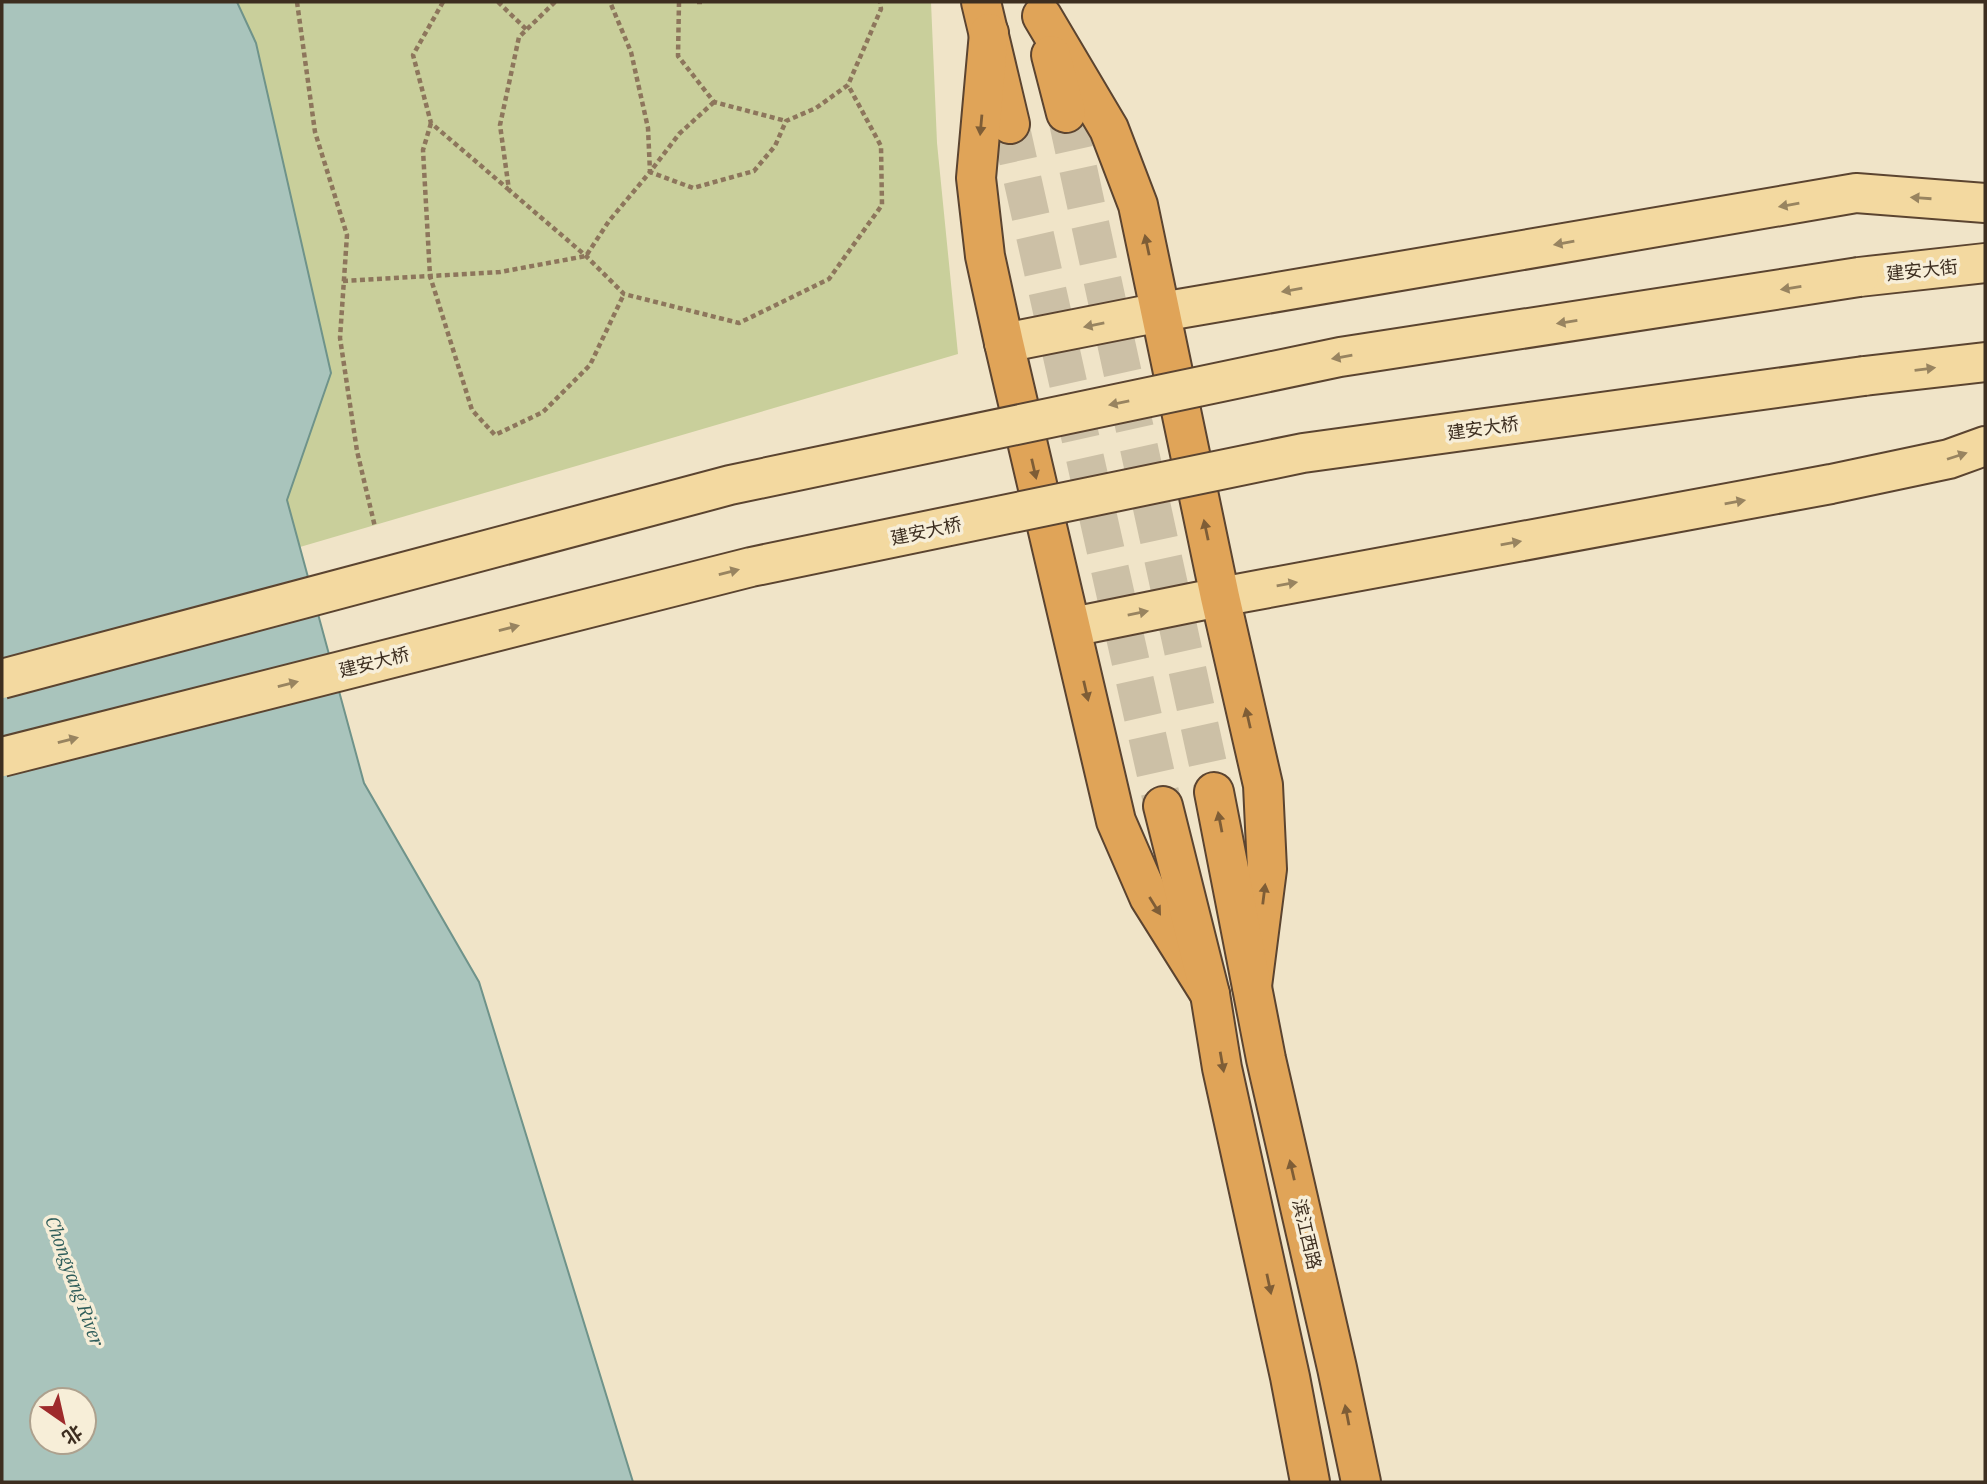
<svg xmlns="http://www.w3.org/2000/svg" width="1987" height="1484" viewBox="0 0 1987 1484" font-family="'IBM Plex Serif','Noto Sans SC',serif">
	<style>
		.green { fill: #c9cf9b }
		.water { fill: #a9c4bc; stroke: #6f938a; stroke-width: 2; fill-rule: evenodd }
		.lines { fill: none; stroke-linecap: round; stroke-linejoin: round }
		.highway-tunnel { stroke: #ccc0a6; stroke-width: 38; stroke-dasharray: 38 19; stroke-linecap: butt }
		.primary-casing { stroke: #5b4430; stroke-width: 42 }
		.highway-casing { stroke: #5b4430; stroke-width: 42 }
		.path { stroke: #8d765c; stroke-width: 4.5; stroke-dasharray: 5 3.5; stroke-linecap: butt }
		.primary { stroke: #f3d9a0; stroke-width: 38 }
		.highway { stroke: #e0a458; stroke-width: 38 }
		.primary-bridge-casing { stroke: #5b4430; stroke-width: 42; stroke-linecap: butt }
		.primary-bridge { stroke: #f3d9a0; stroke-width: 38 }
		.oneway { fill: #7e5d36 }
		.oneway2 { fill: #988460 }
		.labels { text-anchor: middle; dominant-baseline: central; stroke-width: 7; stroke-linejoin: round; paint-order: stroke }
		.street-label { font-size: 18px; fill: #3d2e20; stroke: #f7eed8 }
		.water-label { font-size: 19px; font-style: italic; fill: #2f5d5a; stroke: #f7eed8 }
	</style>
	<rect width="100%" height="100%" fill="#f0e4c8"/>
	<polygon class="green" points="237,2 931,2 937,143 958,354 300,547 287,500 331,372 256,43"/>
	<path class="water" d="M2,2H237L256,43L331,373L287,500L364,783L479,982L633,1482H2ZM42,1400H84V1442H42Z"/>
	<g class="lines">
		<g class="highway-tunnel">
			<polyline points="1066,113 1214,792"/>
			<polyline points="1010,124 1163,806"/>
		</g>
		<g class="primary-casing">
			<g id="primary">
				<polyline points="1859,277 1985,263"/>
				<polyline points="1004,343 1161,312 1856,193 1985,203"/>
				<polyline points="1864,376 1985,362"/>
				<polyline points="1072,627 1220,597 1831,484 1949,459 1985,446"/>
			</g>
		</g>
		<g class="highway-casing">
			<g id="highway">
				<polyline points="981,2 1010,124"/>
				<polyline points="1042,16 1109,129 1138,205 1220,597 1263,785 1267,869 1252,986"/>
				<polyline points="989,33 976,178 985,256 1004,343 1116,821 1149,897 1210,994"/>
				<polyline points="1051,55 1066,113"/>
				<polyline points="1214,792 1266,1059 1337,1368 1361,1482"/>
				<polyline points="1163,806 1210,994 1222,1068 1290,1377 1310,1482"/>
			</g>
		</g>
		<g class="path">
			<polyline points="297,2 315,132 347,235 340,338 357,451 375,527"/>
			<polyline points="443,2 413,55 431,123 508,189"/>
			<polyline points="498,2 527,30"/>
			<polyline points="555,2 519,37 500,125 509,190 586,256 624,294 739,323 829,279 882,205 881,146 848,85"/>
			<polyline points="679,2 678,56 714,102 786,121"/>
			<polyline points="697,2 703,2"/>
			<polyline points="714,102 679,134 650,172 693,188 754,171 775,146 786,121 816,108 848,85 881,9 880,2"/>
			<polyline points="431,123 423,150 430,276 472,410 495,435 543,412 590,365 624,294"/>
			<polyline points="343,281 500,272 586,256 609,221 650,172 648,128 631,52 610,2"/>
		</g>
		<use href="#primary" class="primary"/>
		<use href="#highway" class="highway"/>
		<g class="primary-bridge-casing">
			<g id="primary-bridge">
				<polyline points="2,679 730,485 1340,357 1859,277"/>
				<polyline points="2,757 751,567 1303,453 1864,376"/>
			</g>
		</g>
		<use href="#primary-bridge" class="primary-bridge"/>
	</g>
	<defs><path id="oneway-solid" d="M-6-.8H1V-3.2L6.5 0L1 3.2V.8H-6Z" transform="scale(1.75)"/></defs>
	<g class="oneway">
		<use href="#oneway-solid" transform="translate(981 125) rotate(95)"/>
		<use href="#oneway-solid" transform="translate(1147 245) rotate(-102)"/>
		<use href="#oneway-solid" transform="translate(1034 469) rotate(77)"/>
		<use href="#oneway-solid" transform="translate(1206 530) rotate(-102)"/>
		<use href="#oneway-solid" transform="translate(1086 691) rotate(77)"/>
		<use href="#oneway-solid" transform="translate(1248 718) rotate(-103)"/>
		<use href="#oneway-solid" transform="translate(1220 822) rotate(-101)"/>
		<use href="#oneway-solid" transform="translate(1264 894) rotate(-83)"/>
		<use href="#oneway-solid" transform="translate(1155 906) rotate(58)"/>
		<use href="#oneway-solid" transform="translate(1222 1062) rotate(80)"/>
		<use href="#oneway-solid" transform="translate(1292 1170) rotate(-103)"/>
		<use href="#oneway-solid" transform="translate(1269 1284) rotate(78)"/>
		<use href="#oneway-solid" transform="translate(1347 1415) rotate(-101)"/>
	</g>
	<g class="oneway2">
		<use href="#oneway-solid" transform="translate(1921 198) rotate(-176)"/>
		<use href="#oneway-solid" transform="translate(1789 205) rotate(170)"/>
		<use href="#oneway-solid" transform="translate(1564 243) rotate(170)"/>
		<use href="#oneway-solid" transform="translate(1791 288) rotate(171)"/>
		<use href="#oneway-solid" transform="translate(1292 290) rotate(170)"/>
		<use href="#oneway-solid" transform="translate(1567 322) rotate(171)"/>
		<use href="#oneway-solid" transform="translate(1094 325) rotate(169)"/>
		<use href="#oneway-solid" transform="translate(1342 357) rotate(170)"/>
		<use href="#oneway-solid" transform="translate(1925 369) rotate(-7)"/>
		<use href="#oneway-solid" transform="translate(1119 403) rotate(168)"/>
		<use href="#oneway-solid" transform="translate(1957 456) rotate(-18)"/>
		<use href="#oneway-solid" transform="translate(1735 502) rotate(-10)"/>
		<use href="#oneway-solid" transform="translate(1511 543) rotate(-10)"/>
		<use href="#oneway-solid" transform="translate(729 572) rotate(-14)"/>
		<use href="#oneway-solid" transform="translate(1287 584) rotate(-10)"/>
		<use href="#oneway-solid" transform="translate(1138 613) rotate(-11)"/>
		<use href="#oneway-solid" transform="translate(509 628) rotate(-14)"/>
		<use href="#oneway-solid" transform="translate(288 684) rotate(-14)"/>
		<use href="#oneway-solid" transform="translate(68 740) rotate(-14)"/>
	</g>
	<g class="labels">
		<g class="street-label">
			<text transform="translate(1922 270) rotate(-6)">建安大街</text>
			<text transform="translate(1483 428) rotate(-8)">建安大桥</text>
			<text transform="translate(926 531) rotate(-12)">建安大桥</text>
			<text transform="translate(374 662) rotate(-14)">建安大桥</text>
			<text transform="translate(1307 1234) rotate(77)">滨江西路</text>
		</g>
		<g class="water-label">
			<text transform="translate(75 1281) rotate(70)">Chongyang River</text>
		</g>
	</g>
	<rect width="1987" height="1484" fill="none" stroke="#3d2e20" stroke-width="7"/>
	<g transform="translate(63 1421) rotate(146)"><circle r="33" fill="#f7eed8" stroke="#ada18e" stroke-width="2"/>
	<path d="M0-5L12 26L0 18L-12 26Z" fill="#9e2a2b"/>
	<text y="-10" font-size="19" font-weight="bold" text-anchor="middle" fill="#3d2e20">北</text>
	</g>
</svg>
